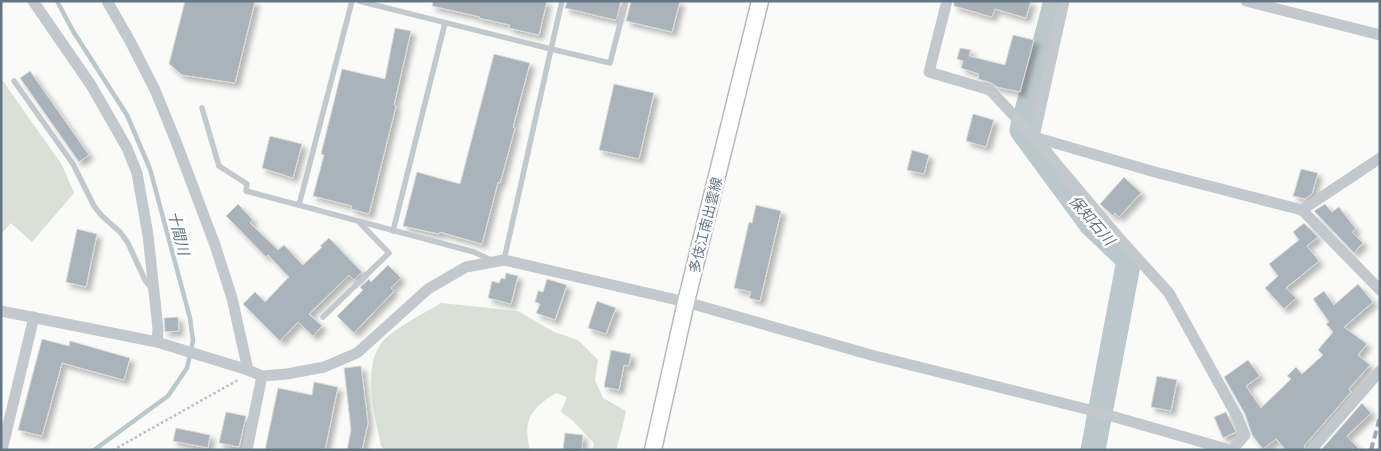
<svg xmlns="http://www.w3.org/2000/svg" width="1381" height="451" viewBox="0 0 1381 451" font-family="'Titillium Web','Noto Sans JP',sans-serif">
	<style>
		.green { fill: #dadfd7 }
		.lines { fill: none; stroke-linecap: round; stroke-linejoin: round }
		.stream { stroke: #bbc7cb; stroke-width: 4.5 }
		.river { stroke: #bbc7cb; stroke-width: 25 }
		.building { fill: #aab3b9; stroke: #dcdcda; filter: url(#shadow) }
		.secondary-casing { stroke: #b3babf; stroke-width: 19 }
		.path { stroke: #bbbfc2; stroke-width: 2.5; stroke-dasharray: 2.5 2.5; stroke-linecap: butt }
		.lane { stroke: #c3c8cc; stroke-width: 5.5 }
		.street { stroke: #c3c8cc; stroke-width: 11 }
		.secondary { stroke: #fff; stroke-width: 16 }
		.rail { stroke: #a2aab0; stroke-width: 4; stroke-dasharray: 8 4; stroke-linecap: butt }
		.labels { text-anchor: middle; dominant-baseline: central; stroke-width: 5; stroke-linejoin: round; paint-order: stroke }
		.street-label { font-size: 14px; fill: #657683; stroke: #fff }
		.water-label { font-size: 15px; font-style: italic; fill: #60757c; stroke: #fff }
	</style>
	<defs>
		<filter id="shadow"><feDropShadow dx="4.5" dy="4.5" stdDeviation="2.5" flood-color="#0004"/></filter>
	</defs>
	<rect width="100%" height="100%" fill="#fafaf8"/>
	<g class="green">
		<polygon points="1,81 3,81 62,165 74,193 32,242 11,223 1,234"/>
		<path d="M441,303L518,311L554,332L578,340L598,360L595,380L603,398L626,411L622,429L616,450H592L594,443L572,420L561,412L567,397L556,393C532,408 522,419 530,450H385L381,446C375,416 361,367 383,341C396,327 425,313 441,303Z"/>
	</g>
	<g class="lines">
		<polyline class="stream" points="57,1 73,31 127,115 150,169 190,318 193,341 187,368 168,396 94,450"/>
		<polyline class="river" points="1056,1 1022,130 1092,225 1129,260 1093,450"/>
	</g>
	<g class="building">
		<polygon points="185,1 255,1 235,83 182,75 169,64"/>
		<polygon points="433,1 547,1 539,35 509,28 510,25 479,18 480,17 432,6"/>
		<polygon points="567,1 621,1 617,18 615,20 565,8"/>
		<polygon points="631,1 680,1 672,32 626,21"/>
		<polygon points="954,1 1031,1 1026,18 995,9 992,17 954,6"/>
		<polygon points="395,28 411,31 394,105 396,106 369,214 351,209 352,206 313,196 324,155 321,154 342,69 385,79"/>
		<polygon points="1013,35 1034,40 1020,92 997,87 992,83 978,79 979,74 961,68 963,61 957,59 960,48 971,50 969,56 1005,65"/>
		<polygon points="494,54 530,63 513,127 515,128 500,183 498,182 482,244 440,232 439,234 403,226 417,172 460,184"/>
		<polygon points="30,71 89,155 79,162 20,78"/>
		<polygon points="614,84 654,93 639,159 599,150"/>
		<polygon points="973,114 994,120 986,147 966,141"/>
		<polygon points="270,136 302,144 293,178 262,168"/>
		<polygon points="912,150 929,155 924,174 907,170"/>
		<polygon points="1301,169 1318,173 1312,194 1305,199 1293,196"/>
		<polygon points="1124,177 1141,193 1119,217 1115,213 1113,216 1100,204"/>
		<polygon points="238,204 253,220 250,223 278,250 284,245 303,265 322,247 320,246 329,238 362,272 354,280 349,275 309,314 322,326 313,336 298,322 280,341 243,304 255,292 265,302 289,277 268,255 266,257 226,216"/>
		<polygon points="1325,204 1332,212 1339,207 1356,229 1352,232 1363,243 1354,253 1314,211"/>
		<polygon points="756,205 781,211 760,301 749,298 751,292 734,288 749,222 752,223"/>
		<polygon points="1304,223 1318,237 1307,246 1319,261 1286,288 1296,298 1284,309 1265,288 1278,276 1269,264 1299,240 1293,232"/>
		<polygon points="77,229 97,234 86,287 66,282"/>
		<polygon points="388,265 401,278 391,288 394,291 354,333 337,316 363,290 360,287 369,279 371,282"/>
		<polygon points="506,273 518,276 511,304 488,298 492,281 499,283 501,278 505,279"/>
		<polygon points="547,279 567,285 555,320 536,313 540,304 535,302 538,291 543,292"/>
		<polygon points="1358,284 1373,302 1344,327 1367,344 1358,355 1370,365 1349,389 1351,392 1305,445 1304,450 1286,450 1276,439 1263,449 1252,435 1245,414 1224,377 1248,360 1260,376 1246,386 1261,408 1291,379 1287,376 1296,367 1302,374 1323,355 1318,350 1333,332 1326,324 1329,322 1313,299 1324,291 1334,305"/>
		<polygon points="597,301 616,308 606,334 588,328"/>
		<polygon points="178,317 179,331 165,332 164,318"/>
		<polygon points="42,339 69,346 70,341 130,358 124,380 62,363 42,436 18,430"/>
		<polygon points="611,350 631,354 629,366 624,365 619,390 604,387"/>
		<polygon points="361,366 368,423 362,450 347,450 351,430 344,368"/>
		<polygon points="1157,376 1177,380 1171,411 1151,407"/>
		<polygon points="314,382 338,387 325,450 265,450 278,388 312,395"/>
		<polygon points="1362,403 1371,413 1347,436 1360,450 1321,450"/>
		<polygon points="226,412 246,416 239,447 219,443"/>
		<polygon points="1226,412 1236,432 1223,438 1214,417"/>
		<polygon points="176,428 210,435 208,448 173,441"/>
		<polygon points="565,433 583,435 582,450 563,450"/>
	</g>
	<g class="lines">
		<g class="secondary-casing">
			<polyline id="secondary" points="653,450 686,302 760,1"/>
		</g>
		<polyline class="path" points="113,450 238,380"/>
		<g class="lane">
			<polyline points="359,1 551,49 562,1"/>
			<polyline points="14,81 73,164 94,206 102,216 120,232 128,243 145,280 151,288"/>
			<polyline points="202,108 219,166 247,184 246,191 474,252 491,260"/>
			<polyline points="299,205 352,1"/>
			<polyline points="393,231 445,23"/>
			<polyline points="504,260 551,49 610,63 626,1"/>
			<polyline points="323,317 389,253 359,222"/>
		</g>
		<g class="street">
			<polyline points="33,1 91,85 127,148 137,173 148,235 158,329 157,342"/>
			<polyline points="107,1 130,41 155,90 175,139 215,245 232,298 248,370"/>
			<polyline points="947,1 929,72 990,90 1034,137 1120,239 1169,293 1238,418 1245,435 1232,450"/>
			<polyline points="1246,1 1380,35"/>
			<polyline points="1034,137 1155,172 1302,210 1380,290"/>
			<polyline points="1034,137 1064,1"/>
			<polyline points="1302,210 1380,158"/>
			<polyline points="1,311 157,342 248,370 262,376 287,374 324,367 357,353 428,289 466,267 504,260 686,302 871,355 1094,411 1230,450"/>
			<polyline points="2,450 34,317"/>
			<polyline points="247,450 262,376"/>
			<polyline points="1311,450 1380,371"/>
		</g>
		<use href="#secondary" class="secondary"/>
		<polyline class="rail" points="1371,450 1380,417"/>
	</g>
	<g class="labels">
		<g class="street-label">
			<text transform="translate(705 225) rotate(-76)">多伎江南出雲線</text>
		</g>
		<g class="water-label">
			<text transform="translate(1092 220) rotate(49)">保知石川</text>
			<text transform="translate(179 233) rotate(76)">十間川</text>
		</g>
	</g>
	<rect width="1381" height="451" fill="none" stroke="#657683" stroke-width="5"/>
</svg>
